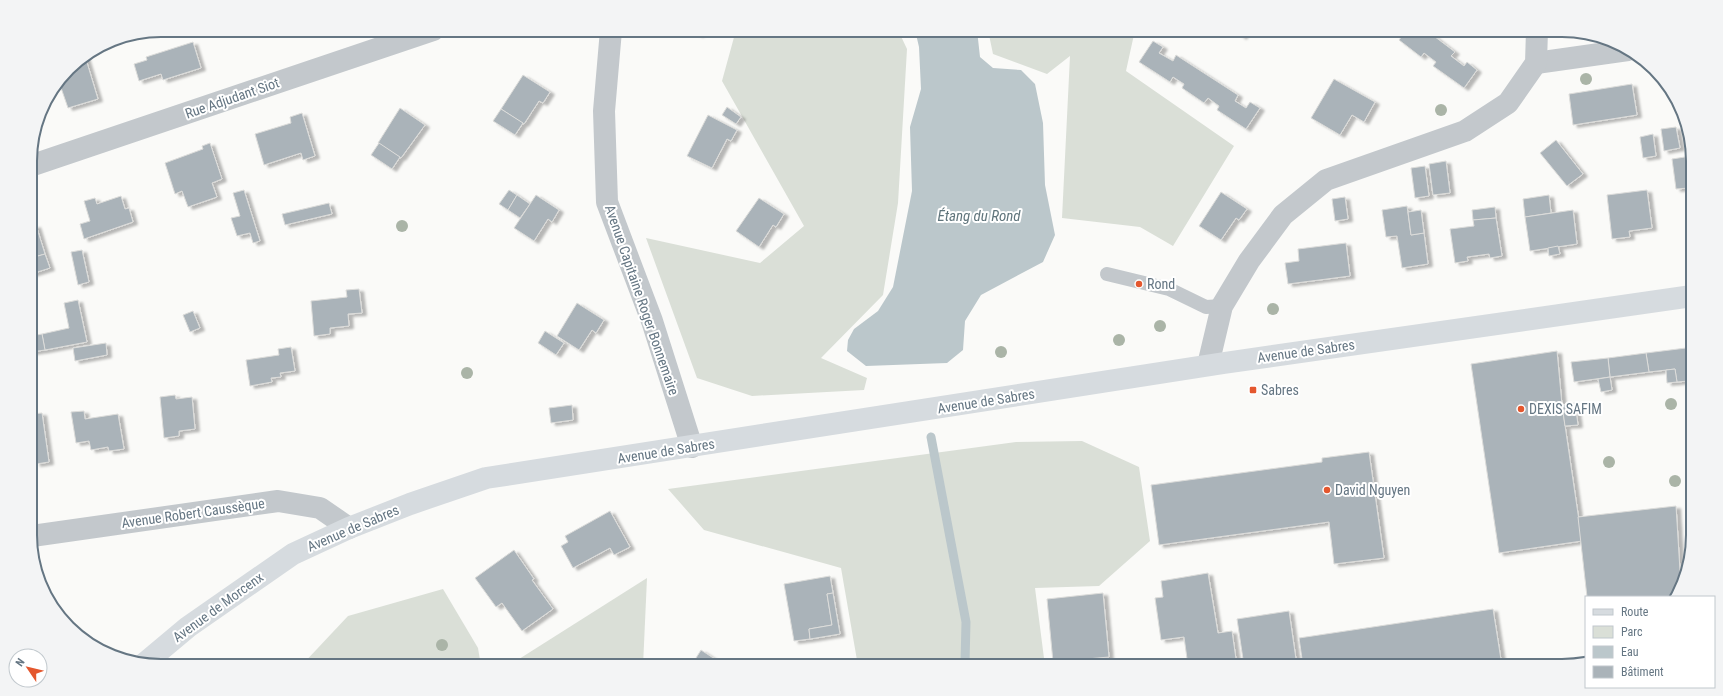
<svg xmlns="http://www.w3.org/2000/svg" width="1723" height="696" viewBox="0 0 1723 696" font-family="'Roboto Condensed',sans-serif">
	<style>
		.green { fill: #dadfd7 }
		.water { fill: #bbc7cb }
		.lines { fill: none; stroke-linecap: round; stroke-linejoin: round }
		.stream { stroke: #bbc7cb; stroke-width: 9 }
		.building { fill: #aab3b9; stroke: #dcdcda; filter: url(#shadow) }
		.service { stroke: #c3c8cc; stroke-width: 14 }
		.minor { stroke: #c3c8cc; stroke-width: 22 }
		.secondary { stroke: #d6dbdf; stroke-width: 22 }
		.tree { fill: #aab4a7 }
		.poi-dot { fill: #e4572e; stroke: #fff; stroke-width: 1.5 }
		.labels { text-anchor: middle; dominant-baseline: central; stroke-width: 4; stroke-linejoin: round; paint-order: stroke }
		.street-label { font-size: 14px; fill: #657683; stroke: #fff }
		.poi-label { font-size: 14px; fill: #657683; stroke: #fff; text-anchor: start }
		.water-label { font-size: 15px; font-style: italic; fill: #60757c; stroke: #fff }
		.rim { fill: none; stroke: #657683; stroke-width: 2 }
	</style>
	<defs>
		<filter id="shadow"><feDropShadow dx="4.5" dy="2.5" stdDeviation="1" flood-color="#0004"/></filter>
	</defs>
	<rect width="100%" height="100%" fill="#fafaf8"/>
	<g class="green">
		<polygon points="736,30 898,30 907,49 898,203 883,295 821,358 867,378 864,390 752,396 697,378 646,238 760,263 804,226 722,81"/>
		<polygon points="988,30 1135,30 1126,71 1234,146 1173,246 1140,227 1062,218 1070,56 1047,74 993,54"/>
		<polygon points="1082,441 1139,467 1150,541 1099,586 1035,588 1045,666 858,666 841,568 704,530 668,489 1016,442"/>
		<polygon points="647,578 643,666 508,666"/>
		<polygon points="443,589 478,648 481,666 301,666 348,616"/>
	</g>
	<polygon class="water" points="915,30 977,30 980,57 993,68 1021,70 1035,84 1043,123 1045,185 1055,235 1043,262 981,295 965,321 963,350 947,363 866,366 847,351 848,340 854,329 878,311 893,287 912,191 910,127 921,89 919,47"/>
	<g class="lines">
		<polyline class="stream" points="931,437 966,622 965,663 960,666"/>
	</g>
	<g class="building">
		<polygon points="690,30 702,30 699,35"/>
		<polygon points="1234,30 1246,30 1242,37"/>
		<polygon points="1394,30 1426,30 1455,52 1451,56 1464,66 1467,62 1477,70 1464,88 1433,66 1436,62 1424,53 1421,57 1399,40 1402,36"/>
		<polygon points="1153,41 1163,47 1159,53 1173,61 1176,55 1238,95 1235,101 1246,108 1250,102 1260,108 1246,129 1217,110 1219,106 1208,98 1204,103 1182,88 1184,84 1173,77 1170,82 1139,62"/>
		<polygon points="193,42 201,68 163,80 161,74 139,81 134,64 147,60 146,57"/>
		<polygon points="85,56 98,99 68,108 59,82 75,63"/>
		<polygon points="523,75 550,92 543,103 539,101 524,124 501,109"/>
		<polygon points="1334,79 1375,102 1364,122 1352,115 1340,135 1311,118"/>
		<polygon points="1632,84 1637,115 1573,125 1569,94"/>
		<polygon points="727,107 741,117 736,124 722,115"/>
		<polygon points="400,108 425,125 401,158 378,143"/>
		<polygon points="501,109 523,123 515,135 493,121"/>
		<polygon points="302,113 315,156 303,160 301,153 264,165 255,134 291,123 290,117"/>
		<polygon points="708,115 737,130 731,141 727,139 712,168 687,156"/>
		<polygon points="1676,127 1680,148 1664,151 1661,129"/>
		<polygon points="1653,134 1656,156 1643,158 1640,137"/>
		<polygon points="1556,140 1583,174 1567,186 1540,153"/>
		<polygon points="210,143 222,179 212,183 217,197 188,207 182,191 175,194 165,163 203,149 202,146"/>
		<polygon points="379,143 400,157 392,169 371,155"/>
		<polygon points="1685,157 1689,188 1676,189 1672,159"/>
		<polygon points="1446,161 1450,193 1433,195 1429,164"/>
		<polygon points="1425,166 1429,196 1415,198 1411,168"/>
		<polygon points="244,190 260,241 253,243 250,233 237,236 231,218 240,216 233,193"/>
		<polygon points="509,190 517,195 508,210 499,204"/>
		<polygon points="1647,190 1652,228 1629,231 1630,237 1612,239 1607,195"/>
		<polygon points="1221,192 1247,209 1239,220 1236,218 1221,240 1199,226"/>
		<polygon points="517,195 530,204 520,218 508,210"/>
		<polygon points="536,195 559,210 552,222 548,219 534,241 514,228"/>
		<polygon points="1549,195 1551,213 1525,217 1523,199"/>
		<polygon points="121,196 125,209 129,208 133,222 84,239 80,224 90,221 84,201 95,198 97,204"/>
		<polygon points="1345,197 1348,219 1335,221 1332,199"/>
		<polygon points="759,198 784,214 776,227 773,225 759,247 736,231"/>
		<polygon points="329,203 332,214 285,225 282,214"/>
		<polygon points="1407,206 1411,235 1424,233 1428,264 1402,268 1397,236 1386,237 1382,210"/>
		<polygon points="1495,207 1496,218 1473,220 1472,210"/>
		<polygon points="1421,210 1424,233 1411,235 1408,212"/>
		<polygon points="1573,210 1577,244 1530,251 1525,217"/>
		<polygon points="1692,211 1692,221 1689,222 1688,212"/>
		<polygon points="1496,218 1502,256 1490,258 1489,254 1467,257 1468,261 1455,263 1450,229 1474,226 1473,220"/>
		<polygon points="1692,221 1692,242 1689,222"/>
		<polygon points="36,225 45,254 31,258 31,227"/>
		<polygon points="1346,243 1350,276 1288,284 1285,263 1299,261 1298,249"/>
		<polygon points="1558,246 1560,254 1549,256 1548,248"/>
		<polygon points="82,250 89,282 78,285 71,252"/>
		<polygon points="45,254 50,268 31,274 31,258"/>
		<polygon points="359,289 362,313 348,314 349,326 330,328 330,334 314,336 311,301 347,297 346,290"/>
		<polygon points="78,300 87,342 45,350 42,334 69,328 64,303"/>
		<polygon points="577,303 604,320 596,333 592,330 579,350 557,336"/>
		<polygon points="193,311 200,328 190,332 183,315"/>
		<polygon points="545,331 564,343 556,355 538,343"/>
		<polygon points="42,334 45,350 31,352 31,336"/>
		<polygon points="106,343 107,355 75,361 73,348"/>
		<polygon points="291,347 295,371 280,373 281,377 271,378 272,382 250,386 246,360 279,355 278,349"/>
		<polygon points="1692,347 1693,381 1688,381 1686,348"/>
		<polygon points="1686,348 1688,381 1677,382 1675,369 1649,372 1646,353"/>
		<polygon points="1557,351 1562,405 1582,541 1499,553 1471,364"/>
		<polygon points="1646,353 1649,372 1610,377 1608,358"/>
		<polygon points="1608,358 1610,377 1574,382 1571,362"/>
		<polygon points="1675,369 1677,382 1667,383 1666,370"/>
		<polygon points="1610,377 1612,390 1601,392 1598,379"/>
		<polygon points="175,395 176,399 192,397 195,429 179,431 179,436 164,438 160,397"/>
		<polygon points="1575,403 1578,425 1565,426 1562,405"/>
		<polygon points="572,405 573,420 551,423 549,408"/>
		<polygon points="84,411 85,419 118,414 124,449 109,451 108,447 91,450 89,441 76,443 71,412"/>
		<polygon points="42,413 49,462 36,464 35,453 32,453 32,414"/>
		<polygon points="1369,452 1384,558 1334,564 1329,522 1159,545 1151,485 1322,462 1322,458"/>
		<polygon points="1676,506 1681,587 1675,597 1587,597 1578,517"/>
		<polygon points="610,511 630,547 614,555 610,548 573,568 561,546 568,542 565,536"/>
		<polygon points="514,550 534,579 532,580 553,609 522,631 502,603 496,607 475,578"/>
		<polygon points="1208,573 1218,633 1232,631 1237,666 1188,666 1184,637 1161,640 1155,598 1163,597 1161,581"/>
		<polygon points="830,576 833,593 827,594 832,625 809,629 810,639 794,641 784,584"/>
		<polygon points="833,593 840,634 810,639 809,629 832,625 827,594"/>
		<polygon points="1103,593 1109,657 1053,662 1047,599"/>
		<polygon points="1493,609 1502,666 1303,666 1299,638"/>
		<polygon points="1289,611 1297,666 1244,666 1237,619"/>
		<polygon points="701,650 724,665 724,666 691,666"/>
	</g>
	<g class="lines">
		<polyline class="service" points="1107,274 1169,289 1206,307 1222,306"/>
		<g class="minor">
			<polyline points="611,30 604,111 607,202 652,321 692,447"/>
			<polyline points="1536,63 1628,50"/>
			<polyline points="30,166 433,30"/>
			<polyline points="1208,365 1222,306 1249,261 1283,215 1326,180 1465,131 1508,103 1536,63 1537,30"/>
			<polyline points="32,536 278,501 320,508 349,528"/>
		</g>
		<polyline class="secondary" points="145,663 188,627 293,554 349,528 410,504 486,478 1224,363 1692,296"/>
	</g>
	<g class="tree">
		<circle cx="1586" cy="79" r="6"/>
		<circle cx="1441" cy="110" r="6"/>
		<circle cx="402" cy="226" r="6"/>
		<circle cx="1273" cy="309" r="6"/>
		<circle cx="1160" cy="326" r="6"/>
		<circle cx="1119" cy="340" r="6"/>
		<circle cx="1001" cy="352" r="6"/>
		<circle cx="467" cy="373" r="6"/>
		<circle cx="1671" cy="404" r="6"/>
		<circle cx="1609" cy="462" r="6"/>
		<circle cx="1675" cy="481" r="6"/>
		<circle cx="442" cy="645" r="6"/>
	</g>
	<g class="poi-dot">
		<circle cx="1139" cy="284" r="4"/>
		<rect x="1249" y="386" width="8" height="8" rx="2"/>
		<circle cx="1521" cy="409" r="4"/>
		<circle cx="1327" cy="490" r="4"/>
	</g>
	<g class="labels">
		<g class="street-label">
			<text transform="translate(232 98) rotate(-19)">Rue Adjudant Siot</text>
			<text transform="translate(642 300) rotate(71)">Avenue Capitaine Roger Bonnemaire</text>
			<text transform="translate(1306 351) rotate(-8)">Avenue de Sabres</text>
			<text transform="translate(986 401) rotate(-9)">Avenue de Sabres</text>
			<text transform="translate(666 451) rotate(-9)">Avenue de Sabres</text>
			<text transform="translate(193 513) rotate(-8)">Avenue Robert Caussèque</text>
			<text transform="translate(353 528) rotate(-23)">Avenue de Sabres</text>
			<text transform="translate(218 607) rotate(-36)">Avenue de Morcenx</text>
		</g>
		<g class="poi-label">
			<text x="1147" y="284">Rond</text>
			<text x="1261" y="390">Sabres</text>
			<text x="1529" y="409">DEXIS SAFIM</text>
			<text x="1335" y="490">David Nguyen</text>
		</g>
		<g class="water-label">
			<text x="979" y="216">Étang du Rond</text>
		</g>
	</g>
	<path d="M0 0H1723V696H0ZM161 37H1562A124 124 0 0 1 1686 161V535A124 124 0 0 1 1562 659H161A124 124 0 0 1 37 535V161A124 124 0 0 1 161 37Z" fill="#f3f4f5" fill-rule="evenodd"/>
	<path class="rim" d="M161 37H1562A124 124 0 0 1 1686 161V535A124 124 0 0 1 1562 659H161A124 124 0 0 1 37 535V161A124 124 0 0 1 161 37Z"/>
	<rect x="1585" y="596" width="130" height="92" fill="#ffffff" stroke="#c1c8cd"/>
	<rect x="1593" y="609" width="20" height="6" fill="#d6dbdf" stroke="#c1c8cd"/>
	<text x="1621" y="616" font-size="12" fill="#657683">Route</text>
	<rect x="1593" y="626" width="20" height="12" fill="#dadfd7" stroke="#c1c8cd"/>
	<text x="1621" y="636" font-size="12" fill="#657683">Parc</text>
	<rect x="1593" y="646" width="20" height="12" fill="#bbc7cb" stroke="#c1c8cd"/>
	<text x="1621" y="656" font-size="12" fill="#657683">Eau</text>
	<rect x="1593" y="666" width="20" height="12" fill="#aab3b9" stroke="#c1c8cd"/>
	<text x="1621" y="676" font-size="12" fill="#657683">Bâtiment</text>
	<g transform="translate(28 668) rotate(305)"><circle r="19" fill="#ffffff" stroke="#c1c8cd"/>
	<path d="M0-3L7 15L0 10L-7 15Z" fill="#e4572e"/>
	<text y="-6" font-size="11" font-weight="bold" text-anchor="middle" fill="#657683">N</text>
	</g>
</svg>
